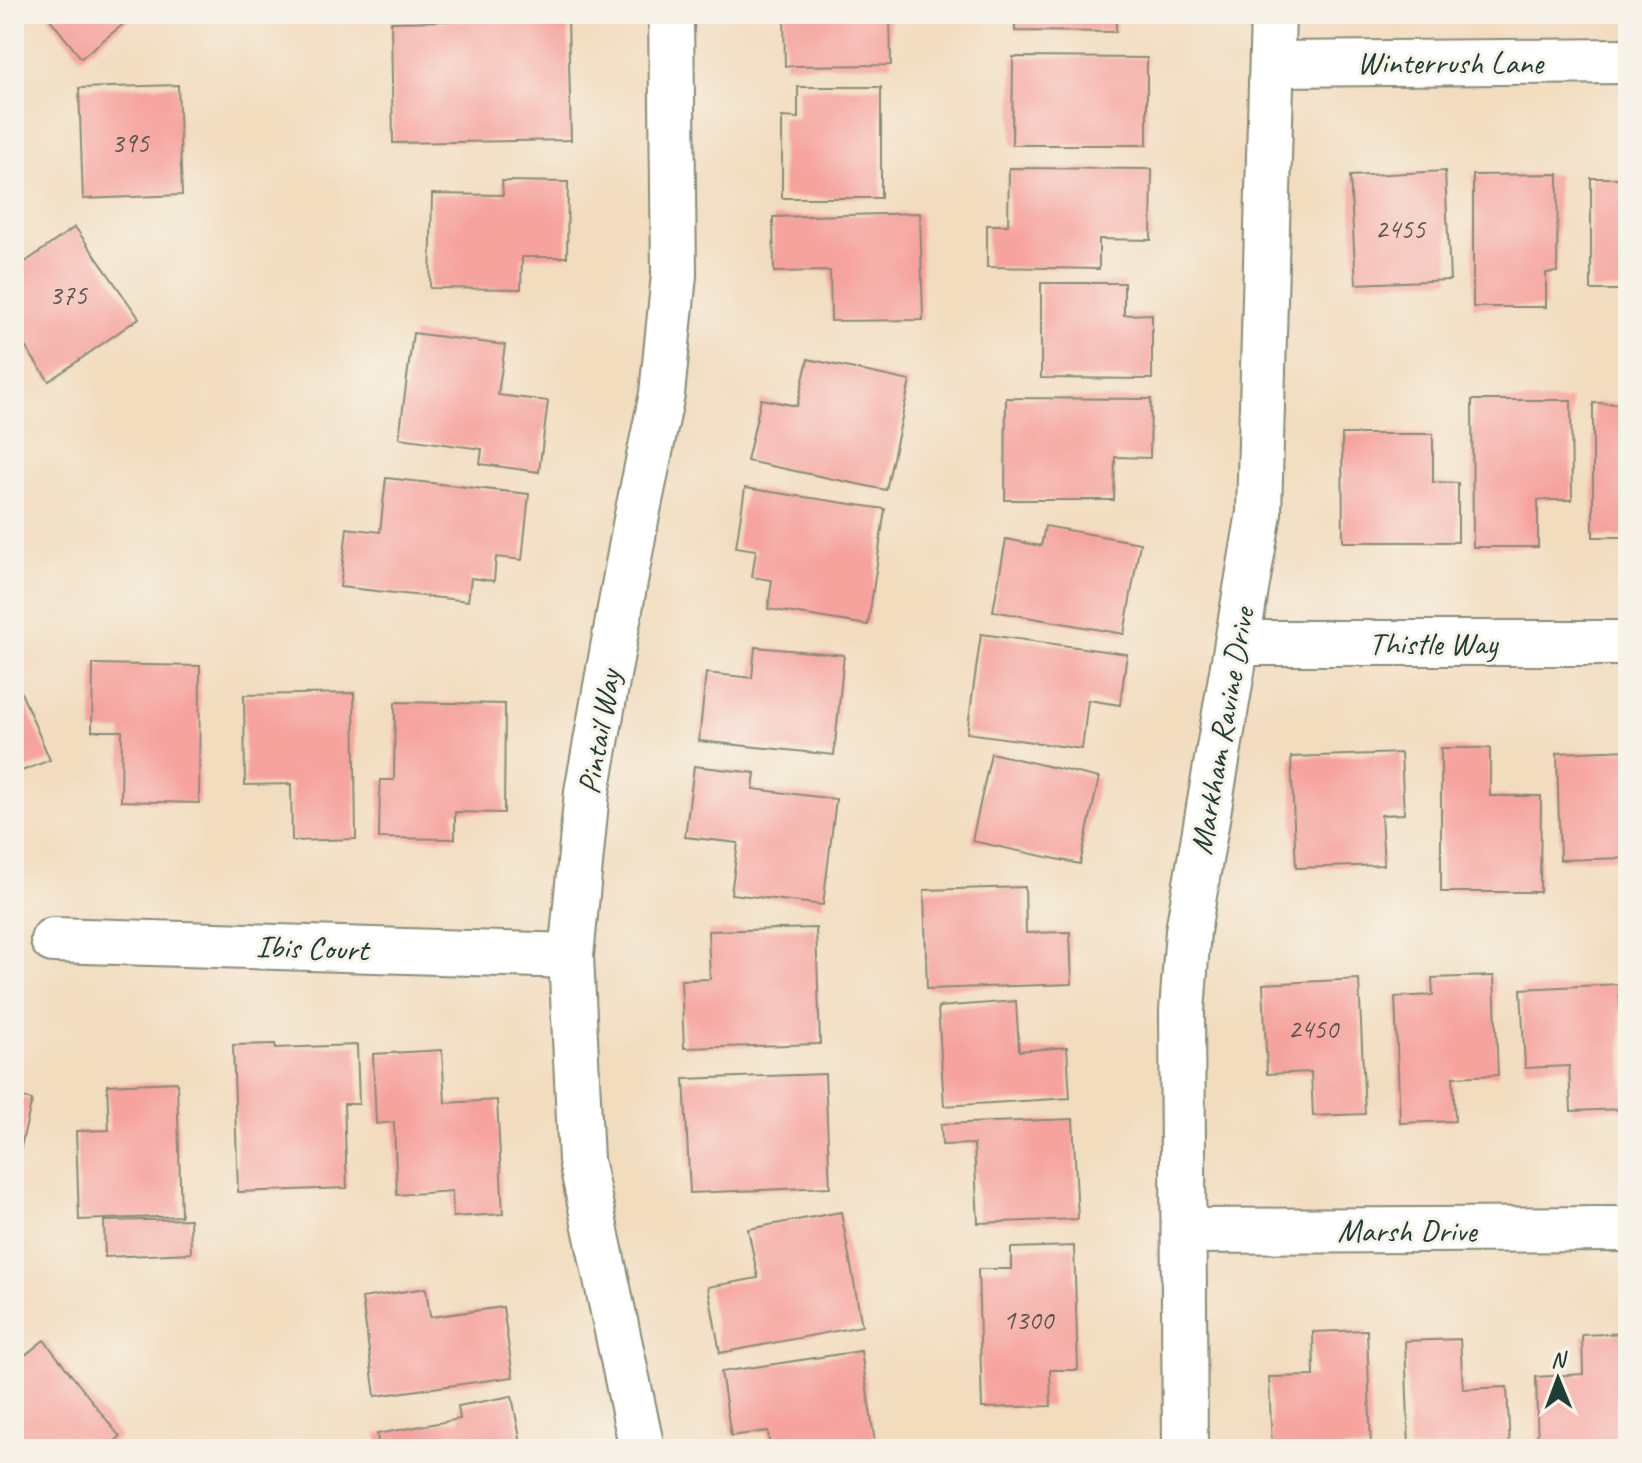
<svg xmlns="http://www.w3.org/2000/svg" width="1642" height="1463" viewBox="0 0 1642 1463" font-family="Caveat,sans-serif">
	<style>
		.building { fill: #f6a39e }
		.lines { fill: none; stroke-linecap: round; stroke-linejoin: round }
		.street-casing { stroke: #888c79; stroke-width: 48 }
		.street { stroke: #fff; stroke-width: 44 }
		.labels { text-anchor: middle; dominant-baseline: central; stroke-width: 6; stroke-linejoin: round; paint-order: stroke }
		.number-label { font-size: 28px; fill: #55564e }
		.street-label { font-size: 32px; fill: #1f3d34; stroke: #f7f3e8 }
	</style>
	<rect width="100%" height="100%" fill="#f7f3e8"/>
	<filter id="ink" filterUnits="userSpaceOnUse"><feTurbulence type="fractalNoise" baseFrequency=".0125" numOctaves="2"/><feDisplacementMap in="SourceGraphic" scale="16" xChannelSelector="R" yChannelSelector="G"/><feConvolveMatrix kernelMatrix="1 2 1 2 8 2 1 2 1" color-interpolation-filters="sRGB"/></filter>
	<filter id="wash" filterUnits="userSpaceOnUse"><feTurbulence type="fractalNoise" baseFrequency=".006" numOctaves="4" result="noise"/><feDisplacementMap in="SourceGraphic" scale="32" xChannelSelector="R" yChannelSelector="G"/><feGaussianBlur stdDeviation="1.8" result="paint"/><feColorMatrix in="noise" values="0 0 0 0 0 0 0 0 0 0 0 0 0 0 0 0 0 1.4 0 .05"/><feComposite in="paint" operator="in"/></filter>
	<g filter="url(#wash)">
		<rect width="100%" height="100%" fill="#f2dcbe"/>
		<g id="blocks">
			<g class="building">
				<polygon points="46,14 136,14 81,58"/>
				<polygon points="784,14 890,14 891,65 785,66"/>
				<polygon points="1015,14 1116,14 1116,32 1015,31"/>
				<polygon points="568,19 571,140 393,143 391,22"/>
				<polygon points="1013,57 1147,58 1147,145 1012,145"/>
				<polygon points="178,85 182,195 83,199 79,88"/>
				<polygon points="798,87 881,87 881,198 782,198 782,117 798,118"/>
				<polygon points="1009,168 1152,169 1151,240 1099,239 1099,269 987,267 987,225 1008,225"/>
				<polygon points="1445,171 1450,280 1356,284 1350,176"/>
				<polygon points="1558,174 1557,272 1546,273 1546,307 1473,307 1473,175"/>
				<rect x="1591" y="178" width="37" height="112"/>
				<polygon points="502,181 568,182 567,257 522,257 521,289 430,288 432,194 503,195"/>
				<polygon points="920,213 923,320 831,321 830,271 774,272 773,217"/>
				<polygon points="75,227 139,318 49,381 14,331 14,270"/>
				<polygon points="1041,283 1124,283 1124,315 1152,314 1152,379 1041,378"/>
				<polygon points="413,333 505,345 498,395 548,401 539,472 480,464 482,449 399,438"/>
				<polygon points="808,359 910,381 886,490 747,461 761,399 797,406"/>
				<polygon points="1006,398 1151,399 1150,458 1115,457 1114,500 1005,500"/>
				<polygon points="1472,400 1571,400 1572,500 1538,500 1538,547 1473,547"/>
				<polygon points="1593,403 1628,404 1628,537 1593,537"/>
				<polygon points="1342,434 1433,434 1433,482 1458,483 1458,542 1343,542"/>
				<polygon points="386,478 529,494 522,560 496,557 494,581 471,578 468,601 340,587 347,528 380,532"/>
				<polygon points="745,488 885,509 868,625 768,609 772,580 752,577 756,550 736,547"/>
				<polygon points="1045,526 1140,543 1124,634 993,611 1006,539 1041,546"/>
				<polygon points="981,634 1127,654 1120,705 1088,700 1082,749 967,733"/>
				<polygon points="755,647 844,655 834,755 699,741 706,673 752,678"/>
				<polygon points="93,664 200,666 199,803 121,801 122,731 92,731"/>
				<polygon points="14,676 50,760 14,774"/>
				<polygon points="354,693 356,839 292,841 291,784 245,785 244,695"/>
				<polygon points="395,702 505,704 504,813 455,812 455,839 379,838 380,780 394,780"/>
				<polygon points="1441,748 1490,748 1490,796 1541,796 1540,892 1441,892"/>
				<polygon points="1628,750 1628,858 1560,860 1557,753"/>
				<polygon points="991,753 1099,778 1080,864 972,841"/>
				<polygon points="1401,753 1404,814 1381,815 1384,865 1296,868 1291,757"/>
				<polygon points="694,766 755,773 753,789 836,799 823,905 731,894 738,843 685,837"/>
				<polygon points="1025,887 1026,933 1070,932 1072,984 927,989 924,890"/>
				<polygon points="816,928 820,1044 684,1048 681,980 710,979 708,931"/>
				<polygon points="1494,976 1498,1075 1453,1077 1455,1121 1400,1123 1395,997 1433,995 1432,978"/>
				<polygon points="1359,979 1365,1114 1313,1116 1311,1072 1267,1074 1263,984"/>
				<polygon points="1619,984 1625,1109 1571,1111 1569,1066 1525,1068 1521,989"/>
				<polygon points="1016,1001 1019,1051 1067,1047 1070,1098 944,1106 938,1007"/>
				<polygon points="275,1044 276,1048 357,1045 359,1104 344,1104 347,1188 238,1192 233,1045"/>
				<polygon points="442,1050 445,1103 497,1100 503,1214 453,1217 452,1191 397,1195 394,1122 376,1124 373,1054"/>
				<polygon points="825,1074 830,1187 690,1193 684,1079"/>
				<polygon points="177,1082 181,1216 79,1220 76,1131 109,1130 107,1085"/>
				<polygon points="14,1096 32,1100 15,1172 14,1172"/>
				<polygon points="1073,1119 1078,1219 978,1223 974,1144 942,1145 941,1124"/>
				<polygon points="841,1212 862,1326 720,1353 708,1287 758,1278 748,1229"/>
				<polygon points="190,1219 191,1253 105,1257 104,1221"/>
				<polygon points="1074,1246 1078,1370 1050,1370 1051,1406 982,1408 978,1269 1011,1269 1011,1248"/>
				<polygon points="426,1288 430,1317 503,1307 513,1377 375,1396 362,1298"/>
				<polygon points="1367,1330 1371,1449 1272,1449 1269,1377 1314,1376 1313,1332"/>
				<polygon points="1628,1333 1628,1449 1538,1449 1536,1377 1583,1374 1582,1335"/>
				<polygon points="1460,1339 1463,1389 1507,1387 1510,1449 1409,1449 1405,1341"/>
				<polygon points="44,1340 120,1437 105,1449 14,1449 14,1364"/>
				<polygon points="861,1351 876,1449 770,1449 768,1431 731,1436 721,1372"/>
				<polygon points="512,1396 522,1449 379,1449 377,1434 460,1419 458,1406"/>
			</g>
		</g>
	</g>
	<g filter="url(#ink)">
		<use href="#blocks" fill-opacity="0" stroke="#888c79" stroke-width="2"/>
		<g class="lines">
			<g class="street-casing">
				<g id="street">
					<polyline points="1273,64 1628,61"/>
					<polyline points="1238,643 1628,643"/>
					<polyline points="53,940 571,956"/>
					<polyline points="1186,1231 1628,1229"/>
					<polyline points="642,1449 581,1160 571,956 587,792 636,520 662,394 674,275 671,14"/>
					<polyline points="1185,1449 1182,1011 1188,931 1259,513 1273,14"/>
				</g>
			</g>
			<use href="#street" class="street"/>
		</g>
	</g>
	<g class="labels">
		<g class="number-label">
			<text x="130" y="142">395</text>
			<text x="1400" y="228">2455</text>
			<text x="68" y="294">375</text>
			<text x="1313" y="1028">2450</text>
			<text x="1028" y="1319">1300</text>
		</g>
		<g class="street-label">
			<text x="1450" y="62">Winterrush Lane</text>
			<text x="1433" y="643">Thistle Way</text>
			<text transform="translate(1222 731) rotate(-80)">Markham Ravine Drive</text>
			<text transform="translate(599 732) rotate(-80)">Pintail Way</text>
			<text transform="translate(312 948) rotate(2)">Ibis Court</text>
			<text x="1407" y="1230">Marsh Drive</text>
		</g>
	</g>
	<rect width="1642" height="1463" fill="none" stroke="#f7f3e8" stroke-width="48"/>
	<g transform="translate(1558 1379) rotate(359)" stroke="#f7f3e8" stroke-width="6" paint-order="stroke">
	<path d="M0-6L14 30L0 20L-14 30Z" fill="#1f3d34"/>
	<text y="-12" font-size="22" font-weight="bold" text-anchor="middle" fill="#1f3d34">N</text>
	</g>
</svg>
